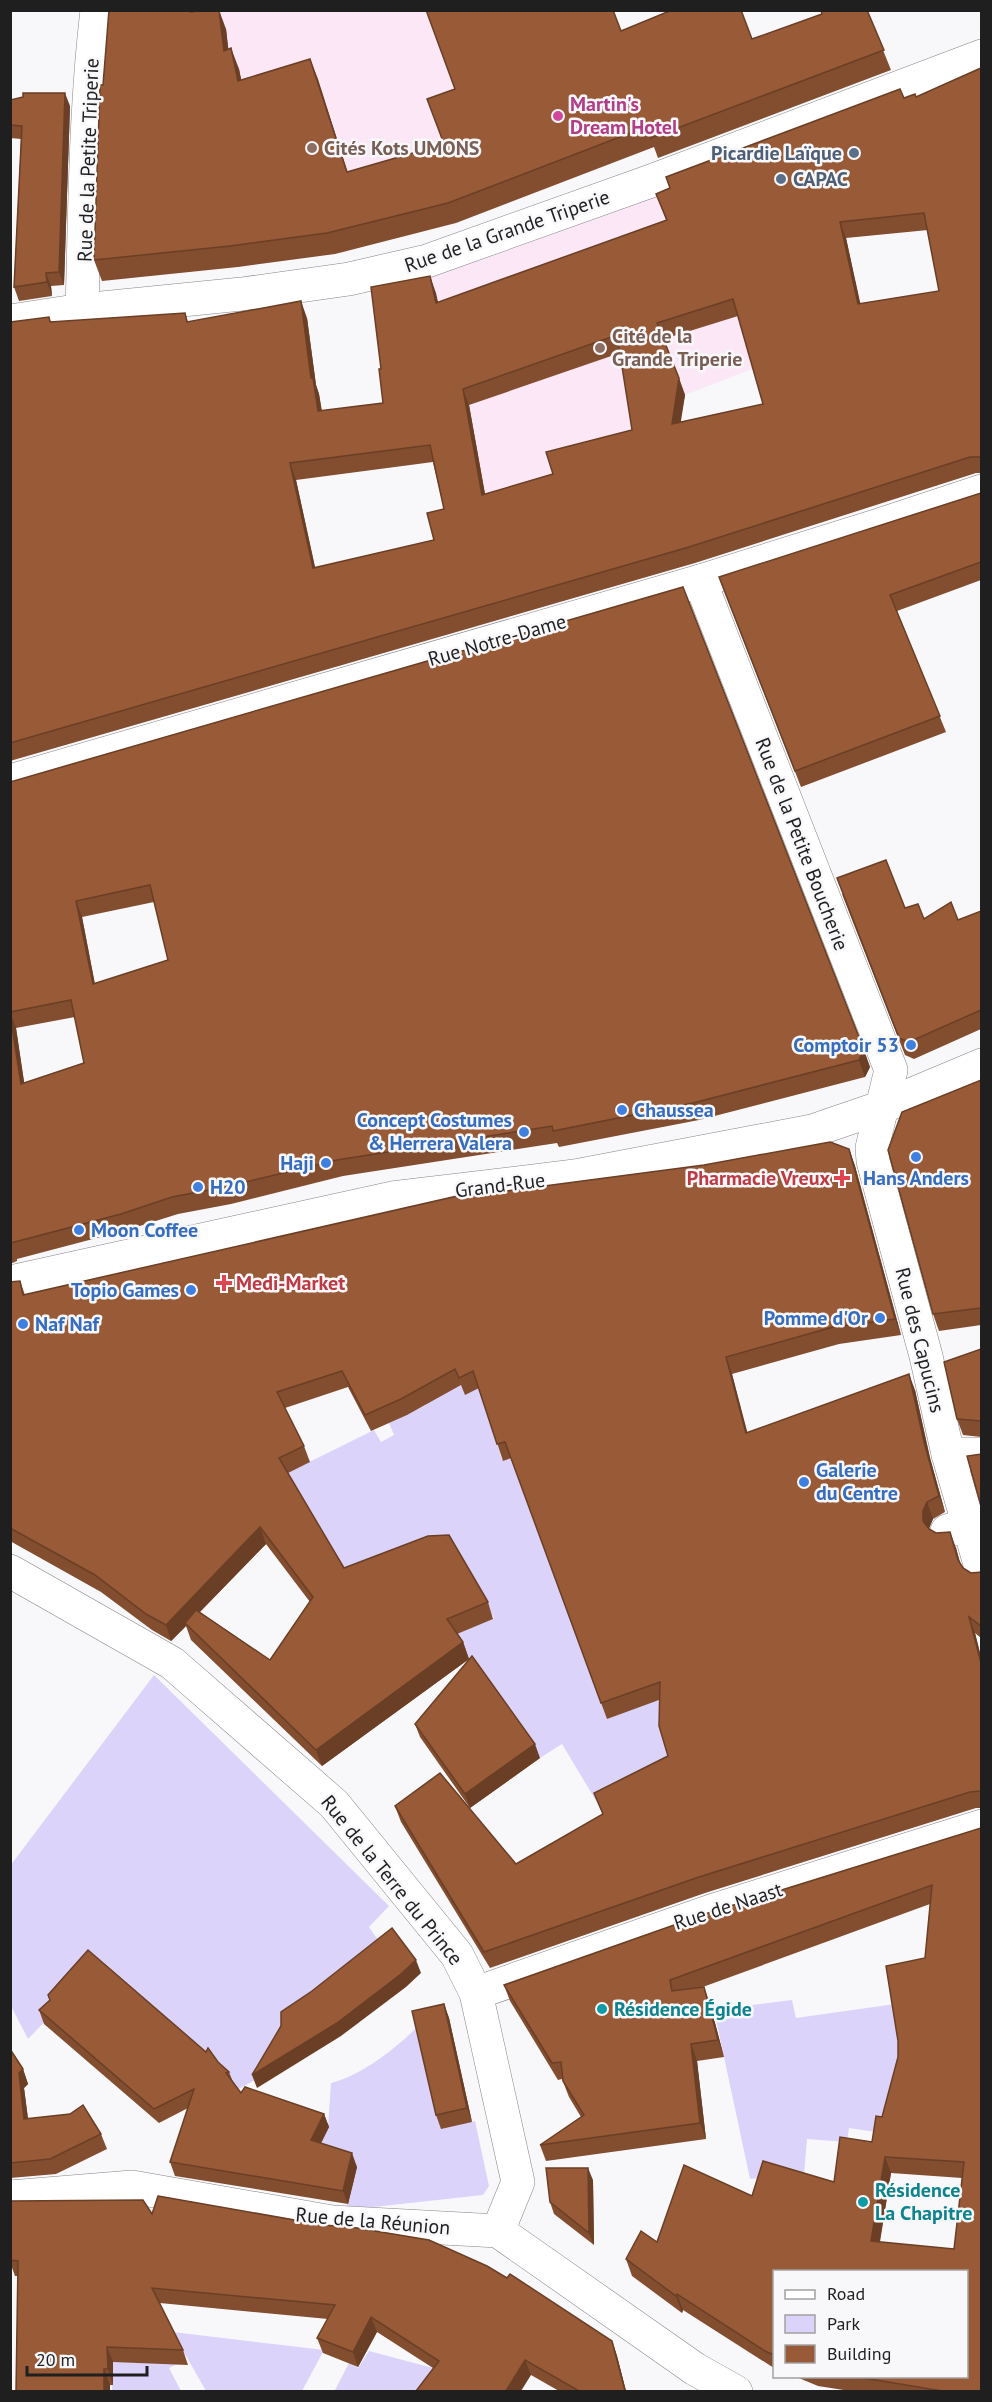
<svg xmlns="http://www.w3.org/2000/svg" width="992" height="2402" viewBox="0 0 992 2402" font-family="'PT Sans',sans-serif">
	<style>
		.education { fill: #fce7f6 }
		.green { fill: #dcd3fa }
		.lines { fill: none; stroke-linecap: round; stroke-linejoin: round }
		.street-casing { stroke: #858487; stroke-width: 34 }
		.secondary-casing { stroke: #858487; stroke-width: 34 }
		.street { stroke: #fff; stroke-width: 33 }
		.secondary { stroke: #fff; stroke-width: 33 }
		.wall { fill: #834d2f; fill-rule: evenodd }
		.shaded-wall { fill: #6a3f26 }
		.building { fill: #985a37; stroke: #6a3f26; stroke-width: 1.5; fill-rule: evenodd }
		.hotel-dot { fill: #d1479c; stroke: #f8f8fb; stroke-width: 2 }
		.education-dot { fill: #8d6e63; stroke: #f8f8fb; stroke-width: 2 }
		.service-dot { fill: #5c6f8a; stroke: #f8f8fb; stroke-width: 2 }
		.shop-dot { fill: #3f7fe0; stroke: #f8f8fb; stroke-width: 2 }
		.health-dot { fill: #e0444e; stroke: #f8f8fb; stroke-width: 2 }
		.culture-dot { fill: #0f9aa8; stroke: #f8f8fb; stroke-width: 2 }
		.labels { text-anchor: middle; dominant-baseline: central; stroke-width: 5; stroke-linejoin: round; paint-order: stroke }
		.hotel-label { font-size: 20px; font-weight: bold; fill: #b23c85; stroke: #f8f8fb; text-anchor: start }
		.education-label { font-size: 20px; font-weight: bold; fill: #785e54; stroke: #f8f8fb; text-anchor: start }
		.service-label { font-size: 20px; font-weight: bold; fill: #4e5e75; stroke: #f8f8fb; text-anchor: end }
		.street-label { font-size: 20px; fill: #1f1f20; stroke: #f8f8fb }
		.shop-label { font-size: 20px; font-weight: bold; fill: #366cbe; stroke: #f8f8fb; text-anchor: end }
		.health-label { font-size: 20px; font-weight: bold; fill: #be3a42; stroke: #f8f8fb; text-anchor: end }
		.culture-label { font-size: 20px; font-weight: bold; fill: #0d838f; stroke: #f8f8fb; text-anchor: start }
	</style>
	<rect width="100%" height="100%" fill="#f8f8fb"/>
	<g class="education">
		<polygon points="182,11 426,11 462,110 451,164 347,249 347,252 237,267"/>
		<polygon points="651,181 740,315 755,368 685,395 678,378 639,446 560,490 488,517 427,261"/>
	</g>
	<g class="green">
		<polygon points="437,1318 465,1394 484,1386 488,1412 502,1460 510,1457 607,1718 665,1698 692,1828 601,1809 562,1744 540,1758 453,1635 494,1618 453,1546 350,1584 285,1474 374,1430 381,1442 394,1435 389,1423 426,1405"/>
		<polygon points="154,1675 389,1906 369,1927 385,1950 264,2075 235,2091 55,2011 28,2039 11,2006 10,1866"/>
		<polygon points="792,2000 796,2018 895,2004 903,2053 882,2133 849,2128 847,2142 807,2139 803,2187 769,2177 750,2179 714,2010"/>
		<path d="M419,2025L442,2128L475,2121L489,2186L483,2195L346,2210L356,2167L316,2153L328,2127L331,2083C361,2076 398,2047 419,2025Z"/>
		<polygon points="173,2332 324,2350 302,2391 206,2391 185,2354 182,2356 185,2360 169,2368 181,2391 112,2392 113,2362 146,2362"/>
		<polygon points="369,2351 433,2368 446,2376 435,2391 334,2392 349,2363 358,2368"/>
	</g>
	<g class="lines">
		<g class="street-casing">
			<g id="street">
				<path d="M82,310C85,209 85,110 97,10"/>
				<polyline points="10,321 82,310 242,294 349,279 427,261 651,181 982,56"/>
				<polyline points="10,781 700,581 876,526 982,491"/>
				<polyline points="10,1282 392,1198 575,1176 812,1131 882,1107 891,1070 700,581"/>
				<polyline points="948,1454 982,1454"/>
				<polyline points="947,1531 969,1524"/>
				<polyline points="10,1571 172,1663 334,1804 457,1955 476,1993 518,2182 498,2231"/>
				<polyline points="476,1993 711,1911 982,1826"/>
				<polyline points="10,2197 132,2187 332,2222 498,2231 695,2369 736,2392"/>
			</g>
		</g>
		<g class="secondary-casing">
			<polyline id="secondary" points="982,1065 882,1107 872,1148 873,1161 926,1356 948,1454 982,1571"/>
		</g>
		<use href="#street" class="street"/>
		<use href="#secondary" class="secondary"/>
	</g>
	<g class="wall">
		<polygon points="109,10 193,10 193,12 226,29 228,49 239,69 241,80 310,59 347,172 444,144 621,31 752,39 822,14 820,10 867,10 891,70 658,158 654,147 456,223 335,254 238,267 102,281 94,260 103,85"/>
		<path d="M981,68V473H976L695,563L10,761V335L49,317L51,322L185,313L188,322L307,318L316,385L319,394L322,411L383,403L381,369L430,276L438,303L666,220L656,194L904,98L916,97ZM928,230L939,291L860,304L846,238ZM738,316L763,404L680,422L685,395L664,339ZM620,353L632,430L553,474L485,494L469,405ZM433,462L444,509L434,540L315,568L296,480Z"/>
		<polygon points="10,100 70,106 64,285 51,286 52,296 19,301 14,287 21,139 10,138"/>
		<polygon points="981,493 981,580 897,611 946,732 801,787 725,593"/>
		<path d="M683,587L870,1067L865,1077L699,1120L559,1147L557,1143L343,1176L231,1204L178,1214L127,1230L17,1259V1261L10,1264V782ZM154,902L168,960L95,984L82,917ZM75,1017L84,1063L24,1083L16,1028Z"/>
		<polygon points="842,894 905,908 924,919 958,920 981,911 981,1029 914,1059 905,1055"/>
		<polygon points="981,1080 981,1325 939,1331 933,1314"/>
		<path d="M849,1149L855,1166L901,1335L839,1344L732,1374L747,1433L915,1390L930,1458L945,1512L933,1519L929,1529L956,1548L960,1564L963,1568L971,1573L981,1572V1638L975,1633L981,1657V1808H976L705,1893L490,1968L401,1822L395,1806L516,1864L603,1814L594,1793L668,1756L659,1700L607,1719L511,1458L503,1461L479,1388L465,1395L461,1385L407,1415L371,1431L348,1387L285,1408L304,1446L310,1462L288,1473L344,1568L488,1602L493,1619L457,1634L463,1642L469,1659L322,1766L191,1640L186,1626L171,1641L152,1630L101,1592L10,1541V1282L20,1281L25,1295L477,1195ZM266,1544L310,1602L270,1660L200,1612Z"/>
		<polygon points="981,1349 981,1437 963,1435 957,1419"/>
		<polygon points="415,1724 540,1758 470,1808 420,1737"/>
		<path d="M981,1828V2391H850L818,2386L794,2376H966L774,2271V2368L683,2310L682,2313L632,2276L626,2259L657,2242L752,2196L834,2182L872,2142L882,2117L925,1958L930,1904L700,1988L710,2004L724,2057L697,2061L706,2139L546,2161L540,2145L581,2117L569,2097L562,2079L558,2080L510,2001L504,1985ZM891,2173L962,2178L954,2249L880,2242Z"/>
		<polygon points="444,2004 449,2018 472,2122 441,2129 436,2115"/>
		<polygon points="39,2010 218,2062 229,2072 233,2082 241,2093 324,2114 329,2127 321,2143 357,2167 348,2204 175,2176 170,2162 188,2108 159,2123 44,2024"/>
		<polygon points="10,2049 23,2069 28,2084 24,2088 28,2119 101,2134 107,2149 56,2174 10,2178"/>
		<polygon points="593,2180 594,2245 554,2214 550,2202"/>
		<polygon points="10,2201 152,2214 612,2341 617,2356 626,2391 559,2391 531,2375 433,2368 377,2332 358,2367 323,2353 317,2338 328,2319 160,2303 183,2350 188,2365 113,2362 113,2385 16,2391 18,2276 15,2276 10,2262"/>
	</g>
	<g class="shaded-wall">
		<polygon points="219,10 226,29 231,71 224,51"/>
		<polygon points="231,48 239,69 246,102 238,81"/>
		<polygon points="310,59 318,79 354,193 347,172"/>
		<polygon points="65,93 70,106 64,285 59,272"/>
		<polygon points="840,222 846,238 864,320 858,304"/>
		<polygon points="46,273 51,286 52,296 47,282"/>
		<polygon points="430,276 436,293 442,320 436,303"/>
		<polygon points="301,301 307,318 316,385 319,394 324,428 318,411 311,378"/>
		<polygon points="679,378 685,395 678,440 672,424"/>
		<polygon points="463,389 469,405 488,511 482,495"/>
		<polygon points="290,463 296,480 319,585 313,568"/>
		<polygon points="76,901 82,917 98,1001 93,984"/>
		<polygon points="10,1012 16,1028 27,1101 21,1084"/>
		<polygon points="864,1050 870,1067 865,1077 859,1060"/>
		<polygon points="849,1149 855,1166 901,1335 895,1319"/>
		<polygon points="726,1357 732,1374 752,1450 746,1433"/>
		<polygon points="909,1374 915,1390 930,1458 945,1512 939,1496 924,1442"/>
		<polygon points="927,1502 933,1519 929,1528 929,1537 923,1521 923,1511"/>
		<polygon points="260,1527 266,1544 187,1625 185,1623 186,1626 171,1641 166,1625"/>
		<polygon points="950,1532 956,1548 964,1576 958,1560"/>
		<polygon points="969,1617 975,1633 981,1657 981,1663"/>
		<polygon points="463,1642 469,1659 322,1766 316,1750"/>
		<polygon points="535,1744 540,1758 470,1808 465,1794"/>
		<polygon points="416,1960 421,1973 406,1987 341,2036 257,2088 252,2075"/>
		<polygon points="704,1987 710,2004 724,2057 718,2040"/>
		<polygon points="444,2004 449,2018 472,2122 467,2108"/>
		<polygon points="691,2044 697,2061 706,2139 700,2123"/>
		<polygon points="23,2069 28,2084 24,2088 30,2134 24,2119 19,2073"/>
		<polygon points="324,2114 329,2127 316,2153 311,2140"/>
		<polygon points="352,2153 357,2167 348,2204 343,2191"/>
		<polygon points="885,2157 891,2173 877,2257 871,2241"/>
		<polygon points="588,2168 593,2180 594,2245 589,2233"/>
		<polygon points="677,2294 683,2310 682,2313 676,2296"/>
		<polygon points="371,2317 377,2332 358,2367 353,2352"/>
		<polygon points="612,2341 617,2356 626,2391 625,2391"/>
		<polygon points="107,2347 113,2362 113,2385 108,2369"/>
		<polygon points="525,2360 531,2375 521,2391 506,2391"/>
		<polygon points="104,2369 110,2385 110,2391 104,2391"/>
	</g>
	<g class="building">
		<polygon points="109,10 191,10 191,12 202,10 219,10 224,51 231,48 238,81 310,59 347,172 444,144 427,99 455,89 426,10 613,10 621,31 672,10 741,10 752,39 822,14 821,10 867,10 884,50 651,138 646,127 448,203 327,233 230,246 94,260 100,85 103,85"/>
		<path d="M981,68V457H970L689,547L10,743L11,322L49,317L50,322L185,313L187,322L301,301L311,378H313L318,411L383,403L379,369H381L371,287L430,276L436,303L667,220L656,194L670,188L666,177L900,89L904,98L915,94L916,97ZM924,213L939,291L858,304L840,222ZM733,299L763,404L672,424L679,378L657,323ZM617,335L632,430L546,452L553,474L482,495L463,389ZM430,445L444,509L427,513L434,540L313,568L290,463Z"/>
		<polygon points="23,93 65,93 59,272 46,273 47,282 14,287 22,126 10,125 10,100 23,97"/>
		<polygon points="981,493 981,562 890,595 940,716 795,771 719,577"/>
		<path d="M683,587L864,1050L859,1060L693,1103L553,1131L552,1126L337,1160L225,1187L172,1197L121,1214L11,1243L10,1245V1014L21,1084L84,1063L71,1000L10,1012V782ZM150,885L168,960L93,984L76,901Z"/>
		<polygon points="886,860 905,908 918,904 924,919 951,902 958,920 981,911 981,1010 909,1042 899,1038 837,878"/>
		<polygon points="981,1080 981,1308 933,1314 888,1150 902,1112"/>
		<polygon points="830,1142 849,1149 895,1319 833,1327 726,1357 746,1433 909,1374 924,1442 939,1496 927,1502 923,1511 923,1521 929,1529 936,1533 950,1532 958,1560 963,1568 971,1573 981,1572 981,1626 969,1617 981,1663 981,1792 980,1791 970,1792 699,1877 484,1952 395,1806 440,1773 516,1864 603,1814 594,1793 668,1756 659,1726 660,1682 601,1703 505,1442 497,1444 473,1371 459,1378 455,1369 401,1399 365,1415 342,1371 277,1392 304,1446 279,1458 344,1568 428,1536 449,1535 488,1602 447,1619 463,1642 316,1750 185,1623 196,1610 270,1660 313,1597 260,1527 166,1625 146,1614 95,1575 10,1528 10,1282 20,1281 23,1295 475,1192 476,1195 704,1165"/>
		<polygon points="981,1349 981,1421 957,1419 944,1362"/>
		<polygon points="981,1454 981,1506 967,1456"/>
		<polygon points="472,1656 535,1744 465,1794 415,1724"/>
		<path d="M981,1828V2391H942L852,2376H966V2271H774V2355L765,2351L677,2294L676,2296L626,2259L641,2231L657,2242L684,2165L752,2196L763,2161L834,2182L840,2137L872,2142L876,2116L882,2117L898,2057V2041L886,1966L925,1958L932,1885L670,1980L672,1991L704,1987L718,2040L691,2044L700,2123L540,2145L584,2115L563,2081L561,2062L552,2063L504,1985L711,1912ZM885,2157L964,2162L954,2249L871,2241Z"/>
		<polygon points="392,1928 416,1960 401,1974 337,2023 252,2075 281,2026 281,2012 312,1991"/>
		<polygon points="88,1950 206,2052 208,2048 218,2062 229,2072 226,2073 241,2093 245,2087 324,2114 311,2140 352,2153 343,2191 170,2162 194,2089 154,2109 39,2010 50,2000 48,1995"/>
		<polygon points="444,2004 467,2108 436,2115 412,2011"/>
		<polygon points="10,2049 23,2069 19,2073 24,2119 70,2114 83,2105 101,2134 50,2159 10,2163"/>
		<polygon points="546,2168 588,2168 589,2233 550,2202"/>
		<polygon points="158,2196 323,2225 351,2227 429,2240 487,2266 507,2278 510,2274 612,2341 625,2391 579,2391 525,2360 506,2391 416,2391 439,2361 371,2317 353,2352 317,2338 335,2305 152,2288 183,2350 107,2347 108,2369 104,2369 104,2391 15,2391 16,2391 18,2261 10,2260 10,2201 143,2200 152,2214"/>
	</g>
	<circle class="hotel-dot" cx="558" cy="116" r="6"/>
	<g class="education-dot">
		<circle cx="312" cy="148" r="6"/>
		<circle cx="600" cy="348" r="6"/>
	</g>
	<g class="service-dot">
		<circle cx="854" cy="153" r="6"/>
		<circle cx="781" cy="179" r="6"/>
	</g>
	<g class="shop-dot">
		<circle cx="911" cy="1045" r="6"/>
		<circle cx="622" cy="1110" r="6"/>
		<circle cx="524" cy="1132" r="6"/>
		<circle cx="916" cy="1157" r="6"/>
		<circle cx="326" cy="1163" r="6"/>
		<circle cx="198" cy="1187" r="6"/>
		<circle cx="79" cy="1230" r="6"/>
		<circle cx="191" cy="1290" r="6"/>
		<circle cx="880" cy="1318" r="6"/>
		<circle cx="23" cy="1324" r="6"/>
		<circle cx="804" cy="1482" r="6"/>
	</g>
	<g class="health-dot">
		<path d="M839 1169h6v6h6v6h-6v6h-6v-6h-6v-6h6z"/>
		<path d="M221 1274h6v6h6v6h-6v6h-6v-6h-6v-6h6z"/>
	</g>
	<g class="culture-dot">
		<circle cx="602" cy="2009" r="6"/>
		<circle cx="863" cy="2202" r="6"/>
	</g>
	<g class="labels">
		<g class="hotel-label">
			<text x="570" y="104">Martin's<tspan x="570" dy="23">Dream Hotel</tspan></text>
		</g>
		<g class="education-label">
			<text x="324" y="148">Cités Kots UMONS</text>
			<text x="612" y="336">Cité de la<tspan x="612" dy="23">Grande Triperie</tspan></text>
		</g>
		<g class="service-label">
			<text x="842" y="153">Picardie Laïque</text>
			<text x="793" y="179" text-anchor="start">CAPAC</text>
		</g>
		<g class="street-label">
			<text transform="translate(88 160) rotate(-88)">Rue de la Petite Triperie</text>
			<text transform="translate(507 231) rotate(-19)">Rue de la Grande Triperie</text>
			<text transform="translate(497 640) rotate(-16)">Rue Notre-Dame</text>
			<text transform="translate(802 844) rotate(69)">Rue de la Petite Boucherie</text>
			<text transform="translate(500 1185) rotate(-7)">Grand-Rue</text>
			<text transform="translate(920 1340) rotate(76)">Rue des Capucins</text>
			<text transform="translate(392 1880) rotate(51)">Rue de la Terre du Prince</text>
			<text transform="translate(728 1906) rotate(-18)">Rue de Naast</text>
			<text transform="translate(373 2221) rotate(5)">Rue de la Réunion</text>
		</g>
		<g class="shop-label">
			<text x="899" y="1045">Comptoir 53</text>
			<text x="634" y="1110" text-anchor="start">Chaussea</text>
			<text x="512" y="1120">Concept Costumes<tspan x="512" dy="23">&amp; Herrera Valera</tspan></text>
			<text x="314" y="1163">Haji</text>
			<text x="916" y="1178" text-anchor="middle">Hans Anders</text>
			<text x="210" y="1187" text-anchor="start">H20</text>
			<text x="91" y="1230" text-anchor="start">Moon Coffee</text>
			<text x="179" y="1290">Topio Games</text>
			<text x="868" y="1318">Pomme d'Or</text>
			<text x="35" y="1324" text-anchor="start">Naf Naf</text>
			<text x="816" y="1470" text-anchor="start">Galerie<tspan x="816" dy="23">du Centre</tspan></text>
		</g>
		<g class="health-label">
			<text x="830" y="1178">Pharmacie Vreux</text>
			<text x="236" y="1283" text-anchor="start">Medi-Market</text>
		</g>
		<g class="culture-label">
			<text x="614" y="2009">Résidence Égide</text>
			<text x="875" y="2190">Résidence<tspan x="875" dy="23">La Chapitre</tspan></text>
		</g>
	</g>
	<rect width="992" height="2402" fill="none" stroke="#1f1f20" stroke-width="24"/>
	<rect x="773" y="2270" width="195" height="108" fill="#f8f8fb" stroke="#a1a1a3" stroke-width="1.5"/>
	<rect x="785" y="2290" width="30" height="9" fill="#ffffff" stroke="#a1a1a3" stroke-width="1.5"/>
	<text x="827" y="2300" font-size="18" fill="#1f1f20">Road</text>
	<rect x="785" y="2315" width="30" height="18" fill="#dcd3fa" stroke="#a1a1a3" stroke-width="1.5"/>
	<text x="827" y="2330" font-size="18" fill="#1f1f20">Park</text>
	<rect x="785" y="2345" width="30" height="18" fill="#985a37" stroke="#a1a1a3" stroke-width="1.5"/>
	<text x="827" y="2360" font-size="18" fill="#1f1f20">Building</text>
	<path d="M27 2366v9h120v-9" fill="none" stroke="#1f1f20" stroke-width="3"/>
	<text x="36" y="2366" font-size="18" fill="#1f1f20" stroke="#f8f8fb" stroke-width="4.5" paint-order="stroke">20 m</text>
</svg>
